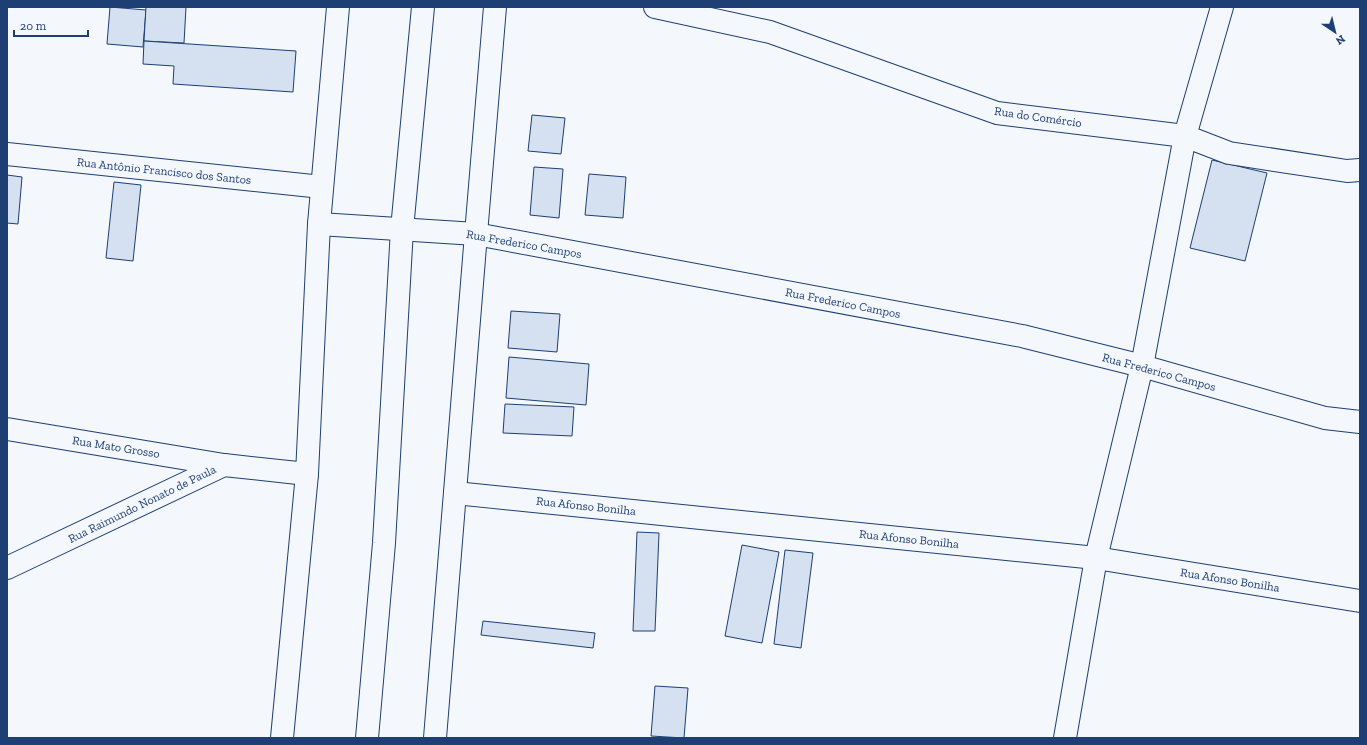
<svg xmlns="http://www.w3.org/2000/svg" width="1367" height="745" viewBox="0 0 1367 745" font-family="'Zilla Slab',serif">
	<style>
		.building { fill: #d5e0f0; stroke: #1d3f73 }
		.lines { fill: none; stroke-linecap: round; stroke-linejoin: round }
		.minor-casing { stroke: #1d3f73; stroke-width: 24 }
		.tertiary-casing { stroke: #1d3f73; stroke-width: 24 }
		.trunk-casing { stroke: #1d3f73; stroke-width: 24 }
		.minor { stroke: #f4f7fb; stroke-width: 22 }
		.tertiary { stroke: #f4f7fb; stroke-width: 22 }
		.trunk { stroke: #f4f7fb; stroke-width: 22 }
		.labels { text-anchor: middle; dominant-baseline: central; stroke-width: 3; stroke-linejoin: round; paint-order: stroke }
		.street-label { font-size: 12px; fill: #1d3f73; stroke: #f4f7fb }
	</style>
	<rect width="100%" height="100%" fill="#f4f7fb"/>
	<g class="building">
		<polygon points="110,7 146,10 143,47 107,44"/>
		<polygon points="146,7 186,7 184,43 144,41"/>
		<polygon points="144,41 296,51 293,92 173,84 174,66 143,64"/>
		<polygon points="532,115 565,118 561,154 528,151"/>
		<polygon points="1212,160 1267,173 1245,261 1190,248"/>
		<polygon points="534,167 563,169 559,218 530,215"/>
		<polygon points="589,174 626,177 623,218 585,215"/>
		<polygon points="7,175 22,177 18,224 7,223"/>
		<polygon points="114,182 141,185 133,261 106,258"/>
		<polygon points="511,311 560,314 557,352 508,348"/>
		<polygon points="509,357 589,364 586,405 506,398"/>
		<polygon points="505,404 574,407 572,436 503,433"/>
		<polygon points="637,532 659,533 655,631 633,631"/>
		<polygon points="742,545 779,552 762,643 725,636"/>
		<polygon points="785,550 813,553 801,648 774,644"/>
		<polygon points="483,621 595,633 593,648 481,635"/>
		<polygon points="655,686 688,688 684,738 651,736"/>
	</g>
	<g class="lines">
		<g class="minor-casing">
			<g id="minor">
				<polyline points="7,154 322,187"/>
				<polyline points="319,224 476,234 1022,336 1142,366 1325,418 1360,422"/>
				<polyline points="7,429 224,465"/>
				<polyline points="455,493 1096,558 1360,601"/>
				<polyline points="7,568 224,465 307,474"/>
				<polyline points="1065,738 1096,558 1142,366 1185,136 1222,7"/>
			</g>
		</g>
		<g class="tertiary-casing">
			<g id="tertiary">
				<polyline points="655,7 770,32 997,113 1185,136 1229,153 1347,171 1360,170"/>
				<polyline points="282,738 307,474 319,224 338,7"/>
				<polyline points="435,738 476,234 495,7"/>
			</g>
		</g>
		<g class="trunk-casing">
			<polyline id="trunk" points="367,738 384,543 402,229 423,7"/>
		</g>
		<use href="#minor" class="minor"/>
		<use href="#tertiary" class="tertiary"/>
		<use href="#trunk" class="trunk"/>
	</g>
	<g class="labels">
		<g class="street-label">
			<text transform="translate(1038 117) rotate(8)">Rua do Comércio</text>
			<text transform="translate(164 171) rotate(6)">Rua Antônio Francisco dos Santos</text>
			<text transform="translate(524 244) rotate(10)">Rua Frederico Campos</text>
			<text transform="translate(843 303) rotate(11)">Rua Frederico Campos</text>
			<text transform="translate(1159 372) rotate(15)">Rua Frederico Campos</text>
			<text transform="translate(116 447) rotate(9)">Rua Mato Grosso</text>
			<text transform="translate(142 504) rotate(-26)">Rua Raimundo Nonato de Paula</text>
			<text transform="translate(586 506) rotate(6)">Rua Afonso Bonilha</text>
			<text transform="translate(909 539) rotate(6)">Rua Afonso Bonilha</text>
			<text transform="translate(1230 580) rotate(9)">Rua Afonso Bonilha</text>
		</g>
	</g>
	<rect width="1367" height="745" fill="none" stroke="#1d3f73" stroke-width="16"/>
	<g transform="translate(1335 32) rotate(145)" stroke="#f4f7fb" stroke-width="3" paint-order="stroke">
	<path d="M0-3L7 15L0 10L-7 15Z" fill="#1d3f73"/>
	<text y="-6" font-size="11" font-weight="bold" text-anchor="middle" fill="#1d3f73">N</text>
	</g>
	<path d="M14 30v6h74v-6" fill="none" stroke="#1d3f73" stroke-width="2"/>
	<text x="20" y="30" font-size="12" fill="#1d3f73" stroke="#f4f7fb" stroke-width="3" paint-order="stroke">20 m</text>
</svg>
